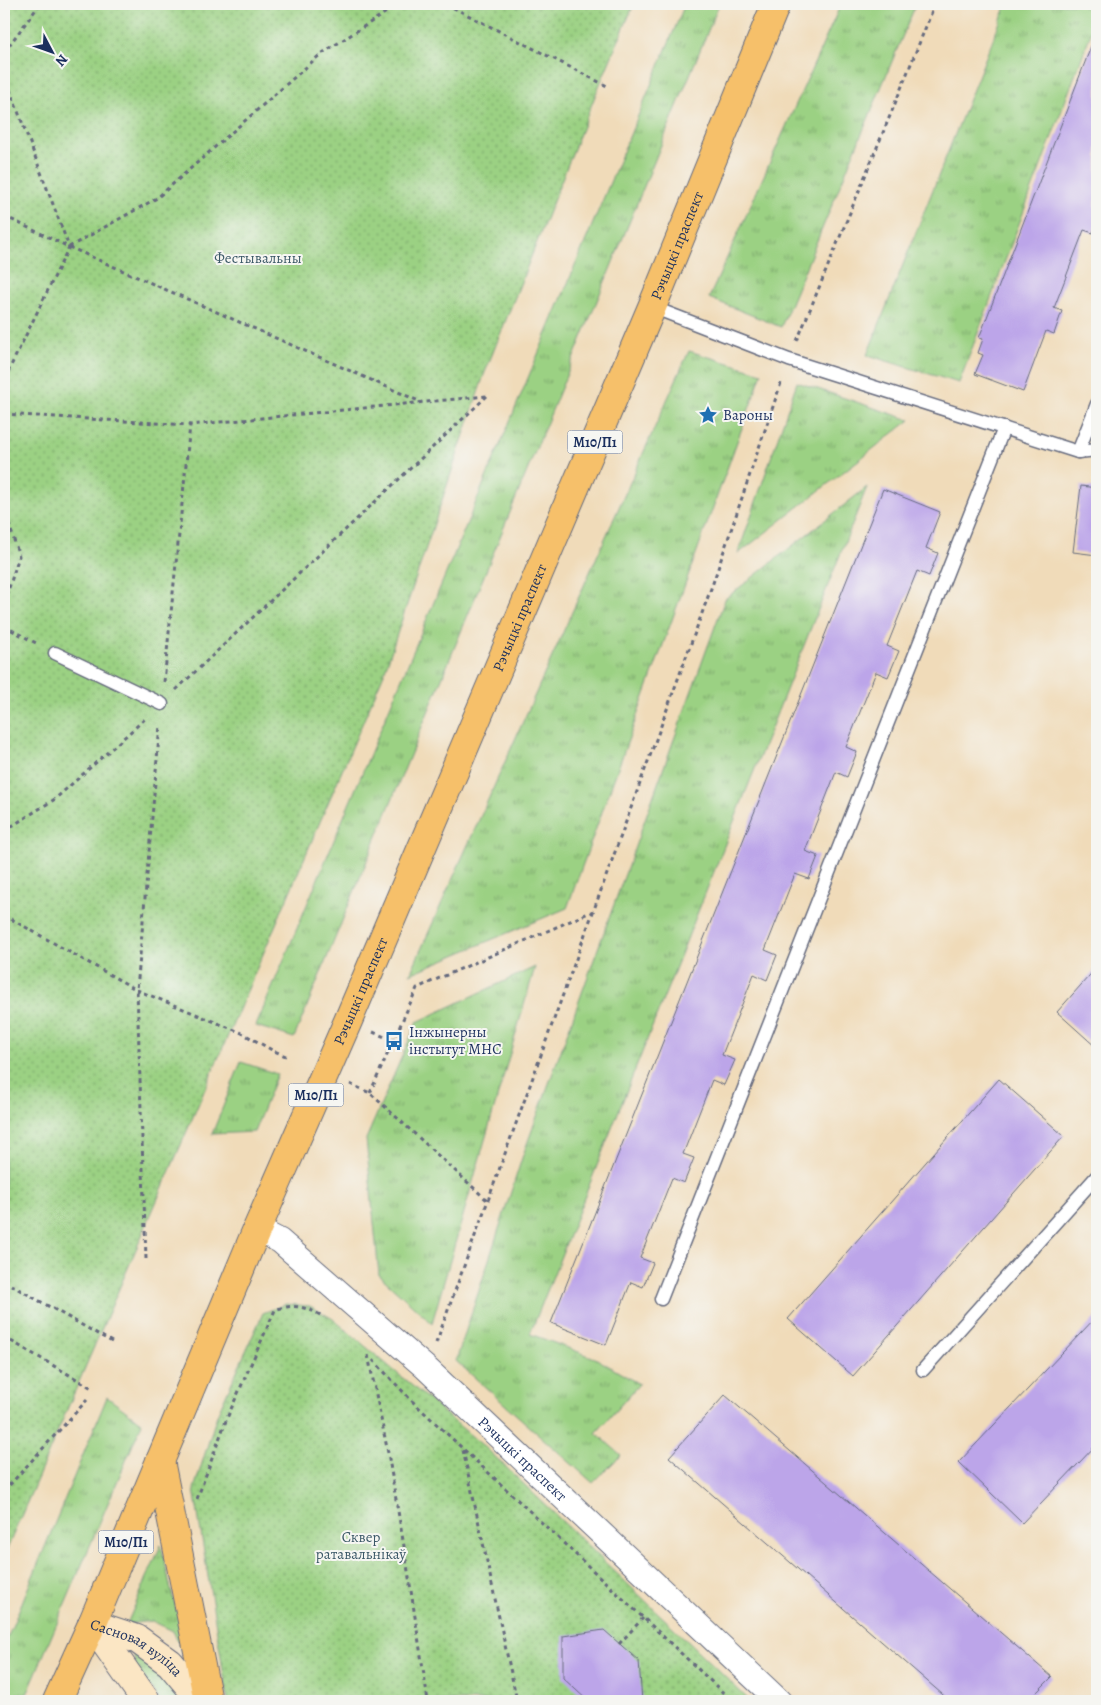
<svg xmlns="http://www.w3.org/2000/svg" width="1101" height="1705" viewBox="0 0 1101 1705" font-family="Alegreya,serif">
	<style>
		.grass { fill: url(#grass-tufts); stroke: #5b8070 }
		.park { fill: url(#park-dots); stroke: #5b8070 }
		.building { fill: #bca5e9 }
		.lines { fill: none; stroke-linecap: round; stroke-linejoin: round }
		.lane-casing { stroke: #666b7e; stroke-width: 15 }
		.street-casing { stroke: #666b7e; stroke-width: 26 }
		.secondary-casing { stroke: #666b7e; stroke-width: 30 }
		.primary-casing { stroke: #666b7e; stroke-width: 30 }
		.path { stroke: #666b7e; stroke-width: 3; stroke-dasharray: 4 4; stroke-linecap: butt }
		.lane { stroke: #fff; stroke-width: 12 }
		.street { stroke: #fff; stroke-width: 24 }
		.secondary { stroke: #fbe6c4; stroke-width: 28 }
		.primary { stroke: #f6c06b; stroke-width: 28 }
		.labels { text-anchor: middle; dominant-baseline: central; stroke-width: 4; stroke-linejoin: round; paint-order: stroke }
		.shield { fill: #f6f6f2; stroke: #5d6b8a; stroke-width: 1 }
		.shield-label { font-size: 14px; font-weight: bold; fill: #1b2f5e }
		.street-label { font-size: 15px; fill: #1b2f5e; stroke: #f6f6f2 }
		.park-label { font-size: 15px; fill: #3b5867; stroke: #f6f6f2 }
		.poi-label { font-size: 15px; fill: #1b2f5e; stroke: #f6f6f2; text-anchor: start }
	</style>
	<defs>
		<pattern id="grass-tufts" width="24" height="20" patternUnits="userSpaceOnUse" patternTransform="scale(1.25)"><rect width="24" height="20" fill="#9bd183"/><path d="M3 7l-1-3M5 7V3M7 7l1-3M15 17l-1-3M17 17v-4M19 17l1-3" fill="none" stroke="#7eaa6e"/></pattern>
		<pattern id="park-dots" width="8" height="8" patternUnits="userSpaceOnUse" patternTransform="scale(1.25)"><rect width="8" height="8" fill="#9bd183"/><path d="M2 2h.1M6 6h.1" fill="none" stroke="#7eaa6e" stroke-width="1.8" stroke-linecap="round"/></pattern>
	</defs>
	<rect width="100%" height="100%" fill="#f6f6f2"/>
	<filter id="ink" filterUnits="userSpaceOnUse"><feTurbulence type="fractalNoise" baseFrequency=".02" numOctaves="2"/><feDisplacementMap in="SourceGraphic" scale="10" xChannelSelector="R" yChannelSelector="G"/><feConvolveMatrix kernelMatrix="1 2 1 2 8 2 1 2 1" color-interpolation-filters="sRGB"/></filter>
	<filter id="wash" filterUnits="userSpaceOnUse"><feTurbulence type="fractalNoise" baseFrequency=".0096" numOctaves="4" result="noise"/><feDisplacementMap in="SourceGraphic" scale="20" xChannelSelector="R" yChannelSelector="G"/><feGaussianBlur stdDeviation="1.12" result="paint"/><feColorMatrix in="noise" values="0 0 0 0 0 0 0 0 0 0 0 0 0 0 0 0 0 1.4 0 .05"/><feComposite in="paint" operator="in"/></filter>
	<g filter="url(#wash)">
		<rect width="100%" height="100%" fill="#f0dbb9"/>
		<g class="grass">
			<polygon points="685,4 719,4 294,1038 256,1026"/>
			<polygon points="841,4 916,4 781,327 709,298"/>
			<polygon points="1007,4 1097,4 1097,17 959,383 867,355"/>
			<polygon points="689,351 762,373 567,908 410,974"/>
			<polygon points="797,382 910,420 738,554"/>
			<polygon points="867,487 530,1334 595,1358 639,1384 596,1433 621,1455 593,1483 456,1361 523,1155 725,599"/>
			<polygon points="535,967 432,1323 379,1275 366,1139 417,1022"/>
			<polygon points="241,1062 277,1074 254,1132 212,1134"/>
			<polygon points="107,1397 142,1423 24,1701 4,1701 4,1646"/>
			<polygon points="161,1545 171,1590 184,1636 183,1652 173,1631 152,1621 127,1624"/>
			<polygon points="134,1653 149,1659 184,1701 160,1701 135,1665"/>
		</g>
		<g class="park">
			<polygon points="4,4 634,4 597,91 484,375 384,673 4,1556"/>
			<polygon points="286,1304 310,1306 333,1319 487,1449 750,1701 228,1701 194,1489 217,1415 263,1313"/>
		</g>
		<g id="blocks">
			<g class="building">
				<polygon points="1097,31 1097,196 1094,206 1097,208 1097,222 1093,233 1084,230 1054,308 1062,311 1054,334 1046,331 1023,392 975,374 983,355 978,353 983,339 979,338"/>
				<polygon points="1081,486 1097,488 1097,555 1073,552"/>
				<polygon points="883,489 940,512 926,548 938,553 929,576 917,571 887,646 899,651 888,677 876,672 846,747 857,752 847,777 836,772 805,851 818,856 809,879 795,874 765,950 777,955 767,980 754,974 722,1055 735,1060 724,1085 712,1080 683,1154 694,1158 684,1183 672,1178 640,1258 653,1263 643,1287 631,1282 606,1345 551,1323"/>
				<polygon points="1097,967 1097,1048 1057,1012"/>
				<polygon points="999,1079 1064,1136 853,1376 788,1319"/>
				<polygon points="1097,1316 1097,1444 1022,1523 959,1462"/>
				<polygon points="725,1395 1052,1677 1028,1701 950,1701 669,1457"/>
				<polygon points="604,1630 639,1661 642,1701 588,1701 563,1678 563,1636"/>
			</g>
		</g>
	</g>
	<g filter="url(#ink)">
		<use href="#blocks" fill-opacity="0" stroke="#666b7e" stroke-width="1"/>
		<g class="lines">
			<g class="lane-casing">
				<g id="lane">
					<polyline points="652,307 789,360 1078,452 1097,404"/>
					<polyline points="1078,452 1097,450"/>
					<polyline points="55,653 162,704"/>
					<polyline points="661,1299 1004,428"/>
					<polyline points="923,1370 1097,1176"/>
				</g>
			</g>
			<g class="street-casing">
				<g id="street">
					<path id="s1" d="M257,1229L280,1241L426,1368L779,1701"/>
				</g>
			</g>
			<g class="secondary-casing">
				<g id="secondary">
					<path id="s2" d="M92,1624L137,1639L170,1663L202,1701"/>
					<polyline points="92,1624 146,1701"/>
				</g>
			</g>
			<g class="primary-casing">
				<g id="primary">
					<polyline points="160,1461 208,1701"/>
					<path id="s3" d="M57,1701L92,1624L257,1229L348,1021L652,307L776,4"/>
				</g>
			</g>
			<g class="path">
				<polyline points="446,4 607,86"/>
				<polyline points="4,52 40,4"/>
				<polyline points="4,74 69,247 4,380"/>
				<polyline points="4,216 69,247 421,402"/>
				<polyline points="69,247 157,198 321,54 399,4"/>
				<polyline points="797,341 894,106 935,4"/>
				<polyline points="4,414 190,425"/>
				<polyline points="4,508 19,556 4,604"/>
				<polyline points="4,626 38,644"/>
				<polyline points="164,682 190,425 487,396"/>
				<polyline points="176,690 487,396"/>
				<polyline points="4,831 55,799 146,718"/>
				<polyline points="4,915 137,990 242,1033 272,1050 288,1057"/>
				<polyline points="373,1032 394,1041"/>
				<polyline points="350,1084 370,1093 488,1201"/>
				<polyline points="370,1093 417,988 593,911"/>
				<polyline points="146,1259 137,990 160,725"/>
				<polyline points="4,1281 112,1342"/>
				<polyline points="4,1337 92,1388"/>
				<polyline points="436,1343 713,583 782,380"/>
				<polyline points="368,1355 388,1453 405,1552 428,1701"/>
				<polyline points="373,1360 412,1401 732,1701"/>
				<polyline points="463,1450 517,1701"/>
				<polyline points="4,1491 87,1400"/>
				<path d="M197,1499L227,1418L275,1310C294,1303 307,1307 324,1317"/>
				<polyline points="619,1644 643,1618"/>
				<polyline points="576,1701 581,1695"/>
			</g>
			<use href="#lane" class="lane"/>
			<use href="#street" class="street"/>
			<use href="#secondary" class="secondary"/>
			<use href="#primary" class="primary"/>
		</g>
	</g>
	<defs>
		<g id="sight-bare" transform="scale(1.5)"><path d="M0-6L1.8-2.2L6-1.7L2.9 1.2L3.7 5.4L0 3.3L-3.7 5.4L-2.9 1.2L-6-1.7L-1.8-2.2Z" fill="#1f6fb2" stroke="#f6f6f2" stroke-width="2.5" paint-order="stroke"/></g>
		<g id="bus-bare" transform="scale(1.5)"><path d="M-5-6H5V4H4V6H2V4H-2V6H-4V4H-5ZM-3.5-4V0h7V-4ZM-3.5 1.2v1.5H-2V1.2ZM2 1.2v1.5H3.5V1.2Z" fill="#1f6fb2" stroke="#f6f6f2" stroke-width="2.5" paint-order="stroke"/></g>
	</defs>
	<g fill-rule="evenodd">
		<use href="#sight-bare" x="708" y="415"/>
		<use href="#bus-bare" x="394" y="1041"/>
	</g>
	<g class="labels">
		<g class="shield">
			<rect x="567.5" y="430.5" width="55" height="23" rx="4"/>
			<rect x="288.5" y="1083.5" width="55" height="23" rx="4"/>
			<rect x="98.5" y="1530.5" width="55" height="23" rx="4"/>
		</g>
		<g class="shield-label">
			<text x="595" y="442">М10/П1</text>
			<text x="316" y="1095">М10/П1</text>
			<text x="126" y="1542">М10/П1</text>
		</g>
		<g class="street-label">
			<text stroke="none"><textPath href="#s3" startOffset="1582">Рэчыцкі праспект</textPath></text>
			<text stroke="none"><textPath href="#s3" startOffset="1178">Рэчыцкі праспект</textPath></text>
			<text stroke="none"><textPath href="#s3" startOffset="772">Рэчыцкі праспект</textPath></text>
			<text stroke="none"><textPath href="#s1" startOffset="352">Рэчыцкі праспект</textPath></text>
			<text stroke="none"><textPath href="#s2" startOffset="51">Сасновая вуліца</textPath></text>
		</g>
		<g class="park-label">
			<text x="258" y="258">Фестывальны</text>
			<text x="361" y="1537">Сквер<tspan x="361" dy="17">ратавальнікаў</tspan></text>
		</g>
		<g class="poi-label">
			<text x="723" y="415">Вароны</text>
			<text x="409" y="1032">Інжынерны<tspan x="409" dy="17">інстытут МНС</tspan></text>
		</g>
	</g>
	<rect width="1101" height="1705" fill="none" stroke="#f6f6f2" stroke-width="20"/>
	<g transform="translate(52 52) rotate(131)" stroke="#f6f6f2" stroke-width="4" paint-order="stroke">
	<path d="M0-4L9 19L0 12L-9 19Z" fill="#1b2f5e"/>
	<text y="-8" font-size="14" font-weight="bold" text-anchor="middle" fill="#1b2f5e">N</text>
	</g>
</svg>
